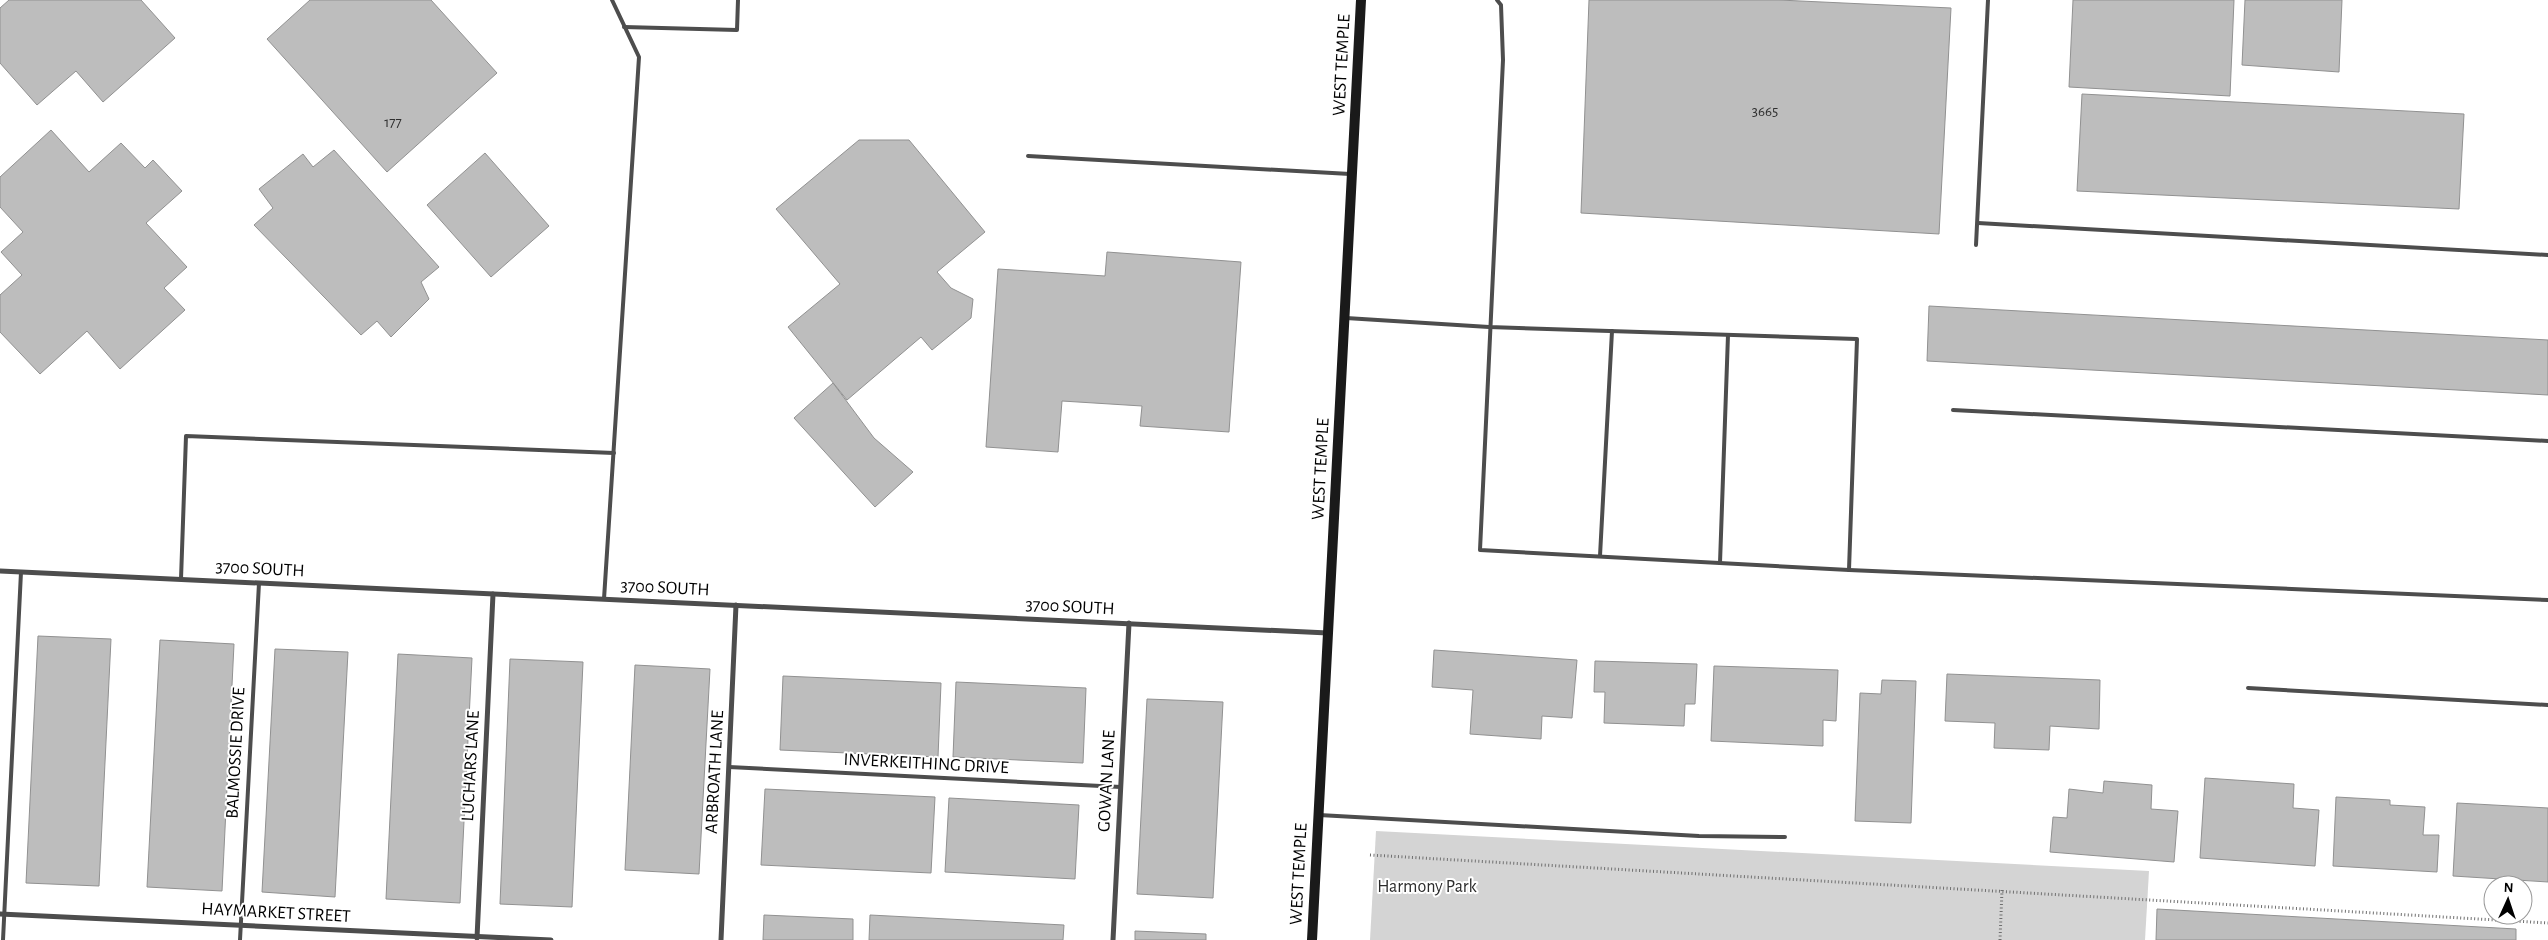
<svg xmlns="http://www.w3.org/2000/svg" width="2548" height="940" viewBox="0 0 2548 940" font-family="'Alegreya Sans',sans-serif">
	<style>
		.green { fill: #d4d4d4 }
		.building { fill: #bdbdbd; stroke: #919191 }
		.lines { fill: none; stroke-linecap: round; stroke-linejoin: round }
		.path { stroke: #6f6f6f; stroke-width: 3; stroke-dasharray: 1 2.5; stroke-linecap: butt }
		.lane { stroke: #4d4d4d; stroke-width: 4 }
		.street { stroke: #4d4d4d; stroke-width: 5 }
		.secondary { stroke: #1a1a1a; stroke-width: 10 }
		.labels { text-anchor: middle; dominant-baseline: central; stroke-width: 4; stroke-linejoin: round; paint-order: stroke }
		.number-label { font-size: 15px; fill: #2f2f2f }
		.street-label { font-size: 18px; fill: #000; stroke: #fff }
		.park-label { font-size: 18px; fill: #2b2b2b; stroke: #fff }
	</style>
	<rect width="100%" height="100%" fill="#fff"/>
	<polygon class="green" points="1376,831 2149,871 2145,940 1370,940"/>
	<g class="building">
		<polygon points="9,0 141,0 175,38 103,102 76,71 37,105 0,63 0,8"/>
		<polygon points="310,0 431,0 497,73 387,172 267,39"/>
		<polygon points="1589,0 1779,0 1951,8 1939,234 1581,213"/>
		<polygon points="2073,0 2234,0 2230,96 2069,87"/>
		<polygon points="2245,0 2342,0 2339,72 2242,65"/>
		<polygon points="2082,94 2464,114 2459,209 2077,191"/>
		<polygon points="51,130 89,172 121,143 145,168 153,160 182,191 146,223 187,267 164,288 185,310 120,369 87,331 40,374 0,332 0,295 22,275 1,252 23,232 0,207 0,177"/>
		<polygon points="859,140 909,140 985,232 937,272 951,288 973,299 971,318 932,350 921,337 847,400 788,327 840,284 776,209"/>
		<polygon points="334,150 439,267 421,282 429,299 391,337 377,321 361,335 254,225 273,208 259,189 303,154 313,167"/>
		<polygon points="485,153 549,226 491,277 427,205"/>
		<polygon points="1107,252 1241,262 1229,432 1140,426 1142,406 1062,401 1058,452 986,447 998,269 1105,276"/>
		<polygon points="1929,306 2548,340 2548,395 1927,361"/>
		<polygon points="833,383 874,438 913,472 875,507 794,418"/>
		<polygon points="38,636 111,639 99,886 26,883"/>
		<polygon points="160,640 234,644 222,891 147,887"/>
		<polygon points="275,649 348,652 335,897 262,892"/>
		<polygon points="1434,650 1577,660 1572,718 1542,716 1541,739 1470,734 1473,690 1432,687"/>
		<polygon points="398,654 472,658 460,903 386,899"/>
		<polygon points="510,659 583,662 572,907 500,904"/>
		<polygon points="1595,661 1697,664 1695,704 1685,704 1684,726 1604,723 1605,692 1594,692"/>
		<polygon points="635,665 710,669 699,874 625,870"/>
		<polygon points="1714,666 1838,670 1836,721 1823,720 1823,746 1711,741"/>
		<polygon points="1947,674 2100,680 2099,729 2050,726 2049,750 1994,748 1995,723 1945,721"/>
		<polygon points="783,676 941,683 938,757 780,750"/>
		<polygon points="1882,680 1916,681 1911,823 1855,821 1860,693 1881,694"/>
		<polygon points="956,682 1086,688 1083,763 953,757"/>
		<polygon points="1147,699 1223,702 1213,898 1137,894"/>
		<polygon points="2205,778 2294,784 2293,808 2319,810 2315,866 2200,858"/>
		<polygon points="2104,781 2152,785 2151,809 2178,811 2174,862 2050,852 2053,817 2067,818 2069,789 2103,793"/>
		<polygon points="765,789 935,797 931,873 761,865"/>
		<polygon points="2336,797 2390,800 2390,805 2425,807 2423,835 2439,835 2437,872 2333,866"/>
		<polygon points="949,798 1079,805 1075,879 945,872"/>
		<polygon points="2457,803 2548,808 2548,882 2453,876"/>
		<polygon points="2157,909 2516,929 2516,940 2156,940"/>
		<polygon points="764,915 853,919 853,940 763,940"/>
		<polygon points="870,915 1064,925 1063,940 869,940"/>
		<polygon points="1135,931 1206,934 1206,940 1135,940"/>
	</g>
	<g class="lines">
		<g class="path">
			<polyline points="1370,855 2548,923"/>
			<polyline points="2000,940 2002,890"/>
		</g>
		<g class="lane">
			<polyline points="1497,0 1501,5 1503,60 1480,550 1849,570 2548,600"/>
			<polyline points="624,27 737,30 738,0"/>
			<polyline points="1028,156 1350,174"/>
			<polyline points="1978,223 2548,255"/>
			<polyline points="1976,245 1988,0"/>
			<polyline points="1346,318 1489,327 1857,339 1849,570"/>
			<polyline points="1953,410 2548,441"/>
			<polyline points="1600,556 1612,331"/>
			<polyline points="1720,563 1728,335"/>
			<polyline points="181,579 186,436 614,453"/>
			<polyline points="604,599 639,57 612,0"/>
			<polyline points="2248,688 2548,705"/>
			<polyline points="729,767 1121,787"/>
			<polyline points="1319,815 1699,836 1785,837"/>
			<polyline points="3,940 21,572"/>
			<polyline points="240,940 259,583"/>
		</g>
		<g class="street">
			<polyline points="0,571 1328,633"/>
			<polyline points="0,914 551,940"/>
			<polyline points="477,938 493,594"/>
			<polyline points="721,940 736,605"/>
			<polyline points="1113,940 1129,623"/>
		</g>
		<polyline class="secondary" points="1312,940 1361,0"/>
	</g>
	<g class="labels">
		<g class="number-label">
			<text x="1765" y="111">3665</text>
			<text x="393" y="122">177</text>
		</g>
		<g class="street-label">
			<text transform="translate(1342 65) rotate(-87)">WEST TEMPLE</text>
			<text transform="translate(1321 469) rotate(-87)">WEST TEMPLE</text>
			<text transform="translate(260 569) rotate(3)">3700 SOUTH</text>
			<text transform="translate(665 588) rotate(3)">3700 SOUTH</text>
			<text transform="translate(1070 607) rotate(3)">3700 SOUTH</text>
			<text transform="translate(236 753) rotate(-87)">BALMOSSIE DRIVE</text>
			<text transform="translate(926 764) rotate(3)">INVERKEITHING DRIVE</text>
			<text transform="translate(471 766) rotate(-87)">LUCHARS LANE</text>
			<text transform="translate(715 772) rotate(-87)">ARBROATH LANE</text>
			<text transform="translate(1107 781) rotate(-87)">GOWAN LANE</text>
			<text transform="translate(1299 874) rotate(-87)">WEST TEMPLE</text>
			<text transform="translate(276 913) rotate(3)">HAYMARKET STREET</text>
		</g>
		<g class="park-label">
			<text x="1427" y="887">Harmony Park</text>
		</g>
	</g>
	<g transform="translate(2508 900) rotate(3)"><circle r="24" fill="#ffffff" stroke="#999999"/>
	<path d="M0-4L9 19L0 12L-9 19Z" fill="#000000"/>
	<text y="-8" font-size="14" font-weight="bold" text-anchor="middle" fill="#000000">N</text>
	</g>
</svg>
